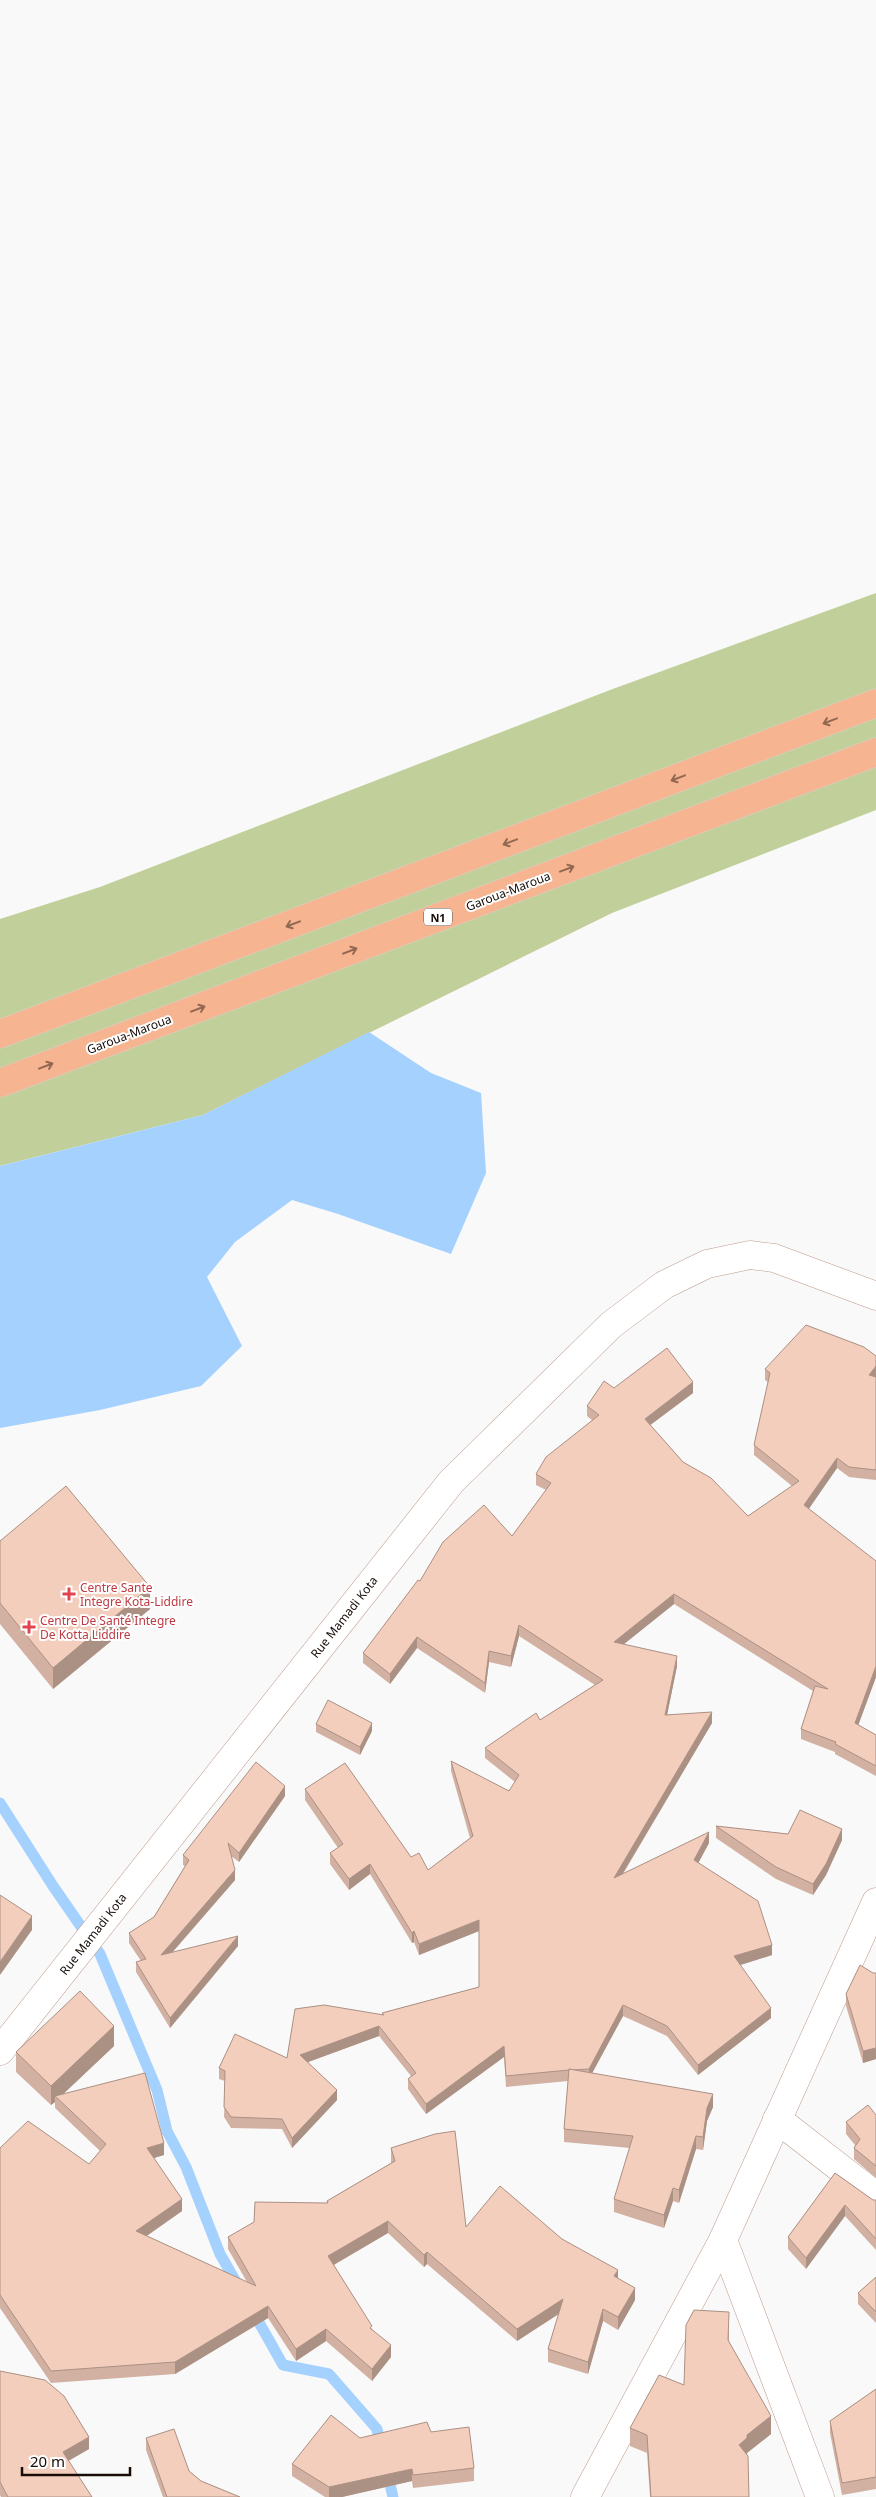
<svg xmlns="http://www.w3.org/2000/svg" width="876" height="2497" viewBox="0 0 876 2497" font-family="'Noto Sans',sans-serif">
	<style>
		.green { fill: #c1d09a }
		.water { fill: #a5d1fe }
		.lines { fill: none; stroke-linecap: round; stroke-linejoin: round }
		.stream { stroke: #a5d1fe; stroke-width: 11 }
		.minor-casing { stroke: #bf9b8b; stroke-width: 29 }
		.secondary-casing { stroke: #bf9b8b; stroke-width: 29 }
		.trunk-casing { stroke: #d5d3d2; stroke-width: 29 }
		.minor { stroke: #fff; stroke-width: 28 }
		.secondary { stroke: #fff; stroke-width: 28 }
		.trunk { stroke: #f6b490; stroke-width: 28 }
		.wall { fill: #d2b1a3 }
		.shaded-wall { fill: #ab9084 }
		.building { fill: #f4cebd; stroke: #ab9084 }
		.oneway { stroke: #926852 }
		.health-dot { fill: #e0444e; stroke: #fff; stroke-width: 2 }
		.labels { text-anchor: middle; dominant-baseline: central; stroke-width: 4; stroke-linejoin: round; paint-order: stroke }
		.shield { fill: #fff; stroke: #5d5551; stroke-width: 1 }
		.shield-label { font-size: 11px; font-weight: bold; fill: #180c07 }
		.street-label { font-size: 12px; fill: #180c07; stroke: #fff }
		.health-label { font-size: 12px; fill: #be3a42; stroke: #fff; text-anchor: start }
	</style>
	<rect width="100%" height="100%" fill="#f9f9f9"/>
	<polygon class="green" points="876,593 876,810 612,913 203,1115 0,1166 0,919 100,887 610,690"/>
	<polygon class="water" points="369,1032 431,1073 481,1093 486,1173 451,1254 338,1214 292,1200 235,1242 207,1277 242,1346 201,1386 100,1410 0,1428 0,1166 203,1115"/>
	<g class="lines">
		<g class="stream">
			<polyline points="0,1803 53,1886 100,1954 157,2090 167,2131 186,2167 220,2254 239,2287"/>
			<polyline points="252,2310 283,2365 329,2374 377,2429 381,2447"/>
			<polyline points="387,2472 393,2497"/>
		</g>
		<g class="minor-casing">
			<g id="minor">
				<polyline points="777,2119 876,2196"/>
				<polyline points="723,2240 820,2497"/>
				<polyline points="585,2497 723,2240 876,1902"/>
			</g>
		</g>
		<g class="secondary-casing">
			<polyline id="secondary" points="0,2051 451,1482 611,1325 664,1285 707,1264 750,1255 774,1258 876,1296"/>
		</g>
		<g class="trunk-casing">
			<g id="trunk">
				<polyline points="0,1034 876,703"/>
				<polyline points="0,1083 876,752"/>
			</g>
		</g>
		<use href="#minor" class="minor"/>
		<use href="#secondary" class="secondary"/>
		<use href="#trunk" class="trunk"/>
	</g>
	<g class="wall">
		<polygon points="765,1369 876,1377 876,1480 849,1477 837,1468 808,1509 876,1677 858,1725 876,1735 876,1776 835,1754 835,1752 801,1739 801,1729 813,1691 674,1604 624,1644 677,1666 667,1715 712,1723 623,1874 709,1843 698,1863 772,1955 740,1965 771,2018 698,2075 667,2036 623,2016 592,2073 713,2107 707,2121 703,2150 696,2149 679,2203 673,2201 664,2228 614,2212 614,2199 630,2148 564,2142 564,2129 568,2081 506,2087 504,2057 426,2114 408,2089 408,2079 411,2076 379,2036 308,2062 337,2100 292,2148 282,2129 231,2128 224,2117 225,2081 219,2079 219,2068 287,2058 382,2015 382,2013 479,1987 479,1931 419,1955 414,1942 412,1943 370,1874 349,1890 330,1864 330,1853 338,1848 305,1800 305,1789 411,1857 428,1870 470,1838 451,1771 451,1761 509,1791 515,1782 485,1758 485,1748 540,1720 595,1685 519,1636 511,1667 489,1662 485,1693 417,1648 390,1684 363,1663 363,1653 420,1581 512,1536 546,1490 536,1485 536,1474 592,1420 587,1416 587,1406 614,1388 693,1393 650,1425 683,1462 748,1516 792,1486 754,1455 754,1445 768,1382 765,1380"/>
		<polygon points="0,1541 150,1609 53,1689 0,1624"/>
		<polygon points="316,1724 372,1731 360,1755 316,1732"/>
		<polygon points="285,1796 239,1862 231,1856 235,1880 172,1953 238,1946 170,2028 136,1972 136,1962 141,1961 129,1943 129,1933 154,1917 185,1866 183,1865 183,1855"/>
		<polygon points="716,1826 842,1840 826,1875 813,1895 776,1879 716,1838"/>
		<polygon points="873,1973 876,1973 876,2059 863,2063 846,2006 846,1994"/>
		<polygon points="114,2046 63,2094 164,2155 154,2158 182,2211 147,2236 247,2282 228,2249 228,2237 327,2203 327,2201 391,2163 391,2148 466,2227 562,2239 618,2278 635,2300 618,2330 603,2321 588,2374 548,2362 548,2349 559,2314 517,2341 427,2264 424,2267 388,2233 334,2265 372,2329 391,2357 372,2381 326,2341 296,2361 268,2318 175,2374 51,2383 0,2308 0,2148 89,2164 100,2151 55,2108 55,2102 51,2105 16,2072 16,2052"/>
		<polygon points="876,2115 876,2178 854,2159 854,2148 855,2145 846,2134 846,2122"/>
		<polygon points="835,2173 873,2200 876,2200 876,2250 845,2216 806,2269 788,2249 788,2237"/>
		<polygon points="876,2277 876,2323 858,2304 858,2293"/>
		<polygon points="729,2329 729,2341 771,2434 747,2453 749,2497 650,2497 647,2453 630,2446 630,2428 684,2385"/>
		<polygon points="0,2371 89,2449 68,2461 92,2497 1,2497 0,2495"/>
		<polygon points="876,2389 876,2489 842,2495 830,2433 830,2421"/>
		<polygon points="431,2432 474,2468 474,2481 413,2488 412,2481 342,2497 325,2497 292,2476 292,2464 360,2438"/>
		<polygon points="146,2438 189,2471 201,2481 240,2497 163,2497 146,2450"/>
	</g>
	<g class="shaded-wall">
		<polygon points="876,1366 876,1377 869,1385 869,1375"/>
		<polygon points="693,1382 693,1393 645,1429 645,1419"/>
		<polygon points="837,1458 837,1468 804,1516 804,1505"/>
		<polygon points="150,1587 150,1609 53,1689 53,1668"/>
		<polygon points="674,1594 674,1604 614,1652 614,1642"/>
		<polygon points="519,1625 519,1636 511,1667 511,1656"/>
		<polygon points="417,1637 417,1648 390,1684 390,1674"/>
		<polygon points="489,1651 489,1662 485,1693 485,1683"/>
		<polygon points="677,1656 677,1666 665,1725 665,1715"/>
		<polygon points="876,1666 876,1677 855,1734 855,1723"/>
		<polygon points="712,1712 712,1723 614,1888 614,1878"/>
		<polygon points="372,1723 372,1731 360,1755 360,1747"/>
		<polygon points="285,1786 285,1796 239,1862 239,1853"/>
		<polygon points="842,1829 842,1840 826,1875 813,1895 813,1884"/>
		<polygon points="709,1832 709,1843 694,1871 694,1860"/>
		<polygon points="370,1864 370,1874 349,1890 349,1879"/>
		<polygon points="235,1870 235,1880 161,1965 161,1955"/>
		<polygon points="32,1916 32,1930 0,1975 0,1962"/>
		<polygon points="479,1920 479,1931 419,1955 419,1944"/>
		<polygon points="414,1931 414,1942 412,1943 412,1933"/>
		<polygon points="238,1936 238,1946 170,2028 170,2018"/>
		<polygon points="772,1945 772,1955 734,1967 734,1956"/>
		<polygon points="623,2005 623,2016 589,2079 589,2069"/>
		<polygon points="771,2008 771,2018 698,2075 698,2065"/>
		<polygon points="114,2026 114,2046 58,2099 55,2096 55,2102 51,2105 51,2086"/>
		<polygon points="379,2026 379,2036 300,2065 300,2055"/>
		<polygon points="504,2046 504,2057 426,2114 426,2104"/>
		<polygon points="876,2048 876,2059 863,2063 863,2051"/>
		<polygon points="337,2090 337,2100 292,2148 292,2138"/>
		<polygon points="713,2094 713,2107 707,2121 703,2150 703,2137 707,2108"/>
		<polygon points="696,2136 696,2149 679,2203 679,2190"/>
		<polygon points="164,2143 164,2155 147,2160 147,2148"/>
		<polygon points="673,2188 673,2201 664,2228 664,2215"/>
		<polygon points="182,2199 182,2211 136,2243 136,2231"/>
		<polygon points="845,2205 845,2216 806,2269 806,2258"/>
		<polygon points="388,2221 388,2233 328,2268 328,2256"/>
		<polygon points="427,2252 427,2264 424,2267 424,2255"/>
		<polygon points="618,2270 618,2282 614,2276"/>
		<polygon points="635,2288 635,2300 618,2330 618,2317"/>
		<polygon points="563,2299 563,2311 517,2341 517,2329"/>
		<polygon points="268,2306 268,2318 175,2374 175,2362"/>
		<polygon points="603,2309 603,2321 588,2374 588,2362"/>
		<polygon points="326,2329 326,2341 296,2361 296,2349"/>
		<polygon points="391,2345 391,2357 372,2381 372,2369"/>
		<polygon points="771,2416 771,2434 747,2453 747,2456 739,2445 747,2435"/>
		<polygon points="89,2437 89,2449 63,2464 63,2452"/>
		<polygon points="412,2469 412,2481 342,2497 329,2497 329,2487"/>
	</g>
	<g class="building">
		<polygon points="806,1325 864,1347 876,1356 876,1366 869,1375 876,1377 876,1470 849,1467 837,1458 804,1505 876,1561 876,1666 855,1723 876,1735 876,1766 835,1744 836,1742 801,1729 815,1686 828,1689 674,1594 614,1642 677,1656 665,1715 712,1712 614,1878 709,1832 694,1860 758,1901 772,1945 734,1956 771,2008 698,2065 667,2026 623,2005 589,2069 574,2070 569,2069 569,2070 506,2076 504,2046 426,2104 408,2079 416,2073 379,2026 300,2055 337,2090 292,2138 282,2119 231,2117 224,2107 225,2071 219,2068 235,2034 287,2058 295,2009 324,2005 384,2015 382,2013 479,1987 479,1920 419,1944 414,1931 412,1933 370,1864 349,1879 330,1853 343,1844 305,1789 345,1763 411,1857 419,1853 428,1870 473,1836 451,1761 509,1791 519,1775 485,1748 536,1713 540,1720 603,1680 519,1625 511,1656 489,1651 485,1683 417,1637 390,1674 363,1653 418,1580 420,1581 443,1542 484,1505 512,1536 551,1483 536,1474 546,1457 599,1415 587,1406 604,1381 614,1388 667,1348 693,1382 645,1419 683,1462 711,1478 748,1516 799,1481 754,1445 770,1373 765,1369"/>
		<polygon points="66,1486 150,1587 53,1668 0,1603 0,1541"/>
		<polygon points="328,1700 372,1723 360,1747 316,1724"/>
		<polygon points="256,1762 285,1786 239,1853 228,1843 235,1870 161,1955 238,1936 170,2018 136,1962 146,1959 129,1933 154,1917 189,1860 183,1855"/>
		<polygon points="800,1810 842,1829 826,1864 813,1884 776,1867 716,1826 788,1834"/>
		<polygon points="0,1895 32,1916 0,1962"/>
		<polygon points="860,1965 873,1973 876,1973 876,2048 863,2051 846,1994"/>
		<polygon points="80,1991 114,2026 51,2086 16,2052"/>
		<polygon points="569,2069 713,2094 707,2108 703,2137 696,2136 679,2190 673,2188 664,2215 614,2199 633,2136 564,2129"/>
		<polygon points="145,2073 164,2143 147,2148 182,2199 136,2231 256,2286 228,2237 254,2222 255,2202 328,2203 327,2201 395,2161 391,2148 435,2134 455,2131 466,2227 500,2186 562,2239 618,2270 614,2276 635,2288 618,2317 603,2309 588,2362 548,2349 563,2299 517,2329 427,2252 424,2255 388,2221 328,2256 372,2326 370,2328 391,2345 372,2369 326,2329 296,2349 268,2306 175,2362 51,2371 0,2295 0,2148 28,2121 89,2164 106,2144 55,2096"/>
		<polygon points="868,2105 876,2115 876,2166 854,2148 860,2139 846,2122"/>
		<polygon points="835,2173 873,2200 876,2200 876,2239 845,2205 806,2258 788,2237"/>
		<polygon points="876,2277 876,2312 858,2293"/>
		<polygon points="694,2310 729,2312 728,2340 771,2416 747,2435 747,2438 739,2445 748,2456 749,2497 651,2497 647,2435 630,2428 659,2375 684,2385 686,2325"/>
		<polygon points="0,2371 45,2380 64,2396 89,2437 63,2452 92,2497 8,2497 0,2482"/>
		<polygon points="876,2389 876,2477 842,2483 830,2421"/>
		<polygon points="331,2415 360,2438 427,2422 431,2432 469,2427 474,2468 413,2475 412,2469 329,2487 292,2464"/>
		<polygon points="174,2429 189,2471 201,2481 240,2497 167,2497 146,2438"/>
	</g>
	<defs><path id="oneway-shaft" d="M-6 0H5M1.5-3L5.5 0L1.5 3" fill="none" stroke-width="1.6" stroke-linecap="round" stroke-linejoin="round" transform="scale(1.25)"/></defs>
	<g class="oneway">
		<use href="#oneway-shaft" transform="translate(830 721) rotate(159)"/>
		<use href="#oneway-shaft" transform="translate(678 778) rotate(159)"/>
		<use href="#oneway-shaft" transform="translate(510 842) rotate(159)"/>
		<use href="#oneway-shaft" transform="translate(567 869) rotate(-21)"/>
		<use href="#oneway-shaft" transform="translate(293 924) rotate(159)"/>
		<use href="#oneway-shaft" transform="translate(350 951) rotate(-21)"/>
		<use href="#oneway-shaft" transform="translate(198 1009) rotate(-21)"/>
		<use href="#oneway-shaft" transform="translate(46 1066) rotate(-21)"/>
	</g>
	<g class="health-dot">
		<path d="M66.5 1586.5h5v5h5v5h-5v5h-5v-5h-5v-5h5z"/>
		<path d="M26.5 1619.5h5v5h5v5h-5v5h-5v-5h-5v-5h5z"/>
	</g>
	<g class="labels">
		<rect class="shield" x="424" y="908.5" width="28" height="17" rx="4"/>
		<g class="shield-label">
			<text x="438" y="917">N1</text>
		</g>
		<g class="street-label">
			<text transform="translate(508 891) rotate(-21)">Garoua-Maroua</text>
			<text transform="translate(129 1034) rotate(-21)">Garoua-Maroua</text>
			<text transform="translate(344 1617) rotate(-52)">Rue Mamadi Kota</text>
			<text transform="translate(93 1934) rotate(-52)">Rue Mamadi Kota</text>
		</g>
		<g class="health-label">
			<text x="80" y="1587">Centre Sante<tspan x="80" dy="14">Integre Kota-Liddire</tspan></text>
			<text x="40" y="1620">Centre De Santé Integre<tspan x="40" dy="14">De Kotta Liddire</tspan></text>
		</g>
	</g>
	<path d="M22 2467v8h108v-8" fill="none" stroke="#180c07" stroke-width="2.5"/>
	<text x="30" y="2467" font-size="15" fill="#180c07" stroke="#ffffff" stroke-width="4" paint-order="stroke">20 m</text>
</svg>
